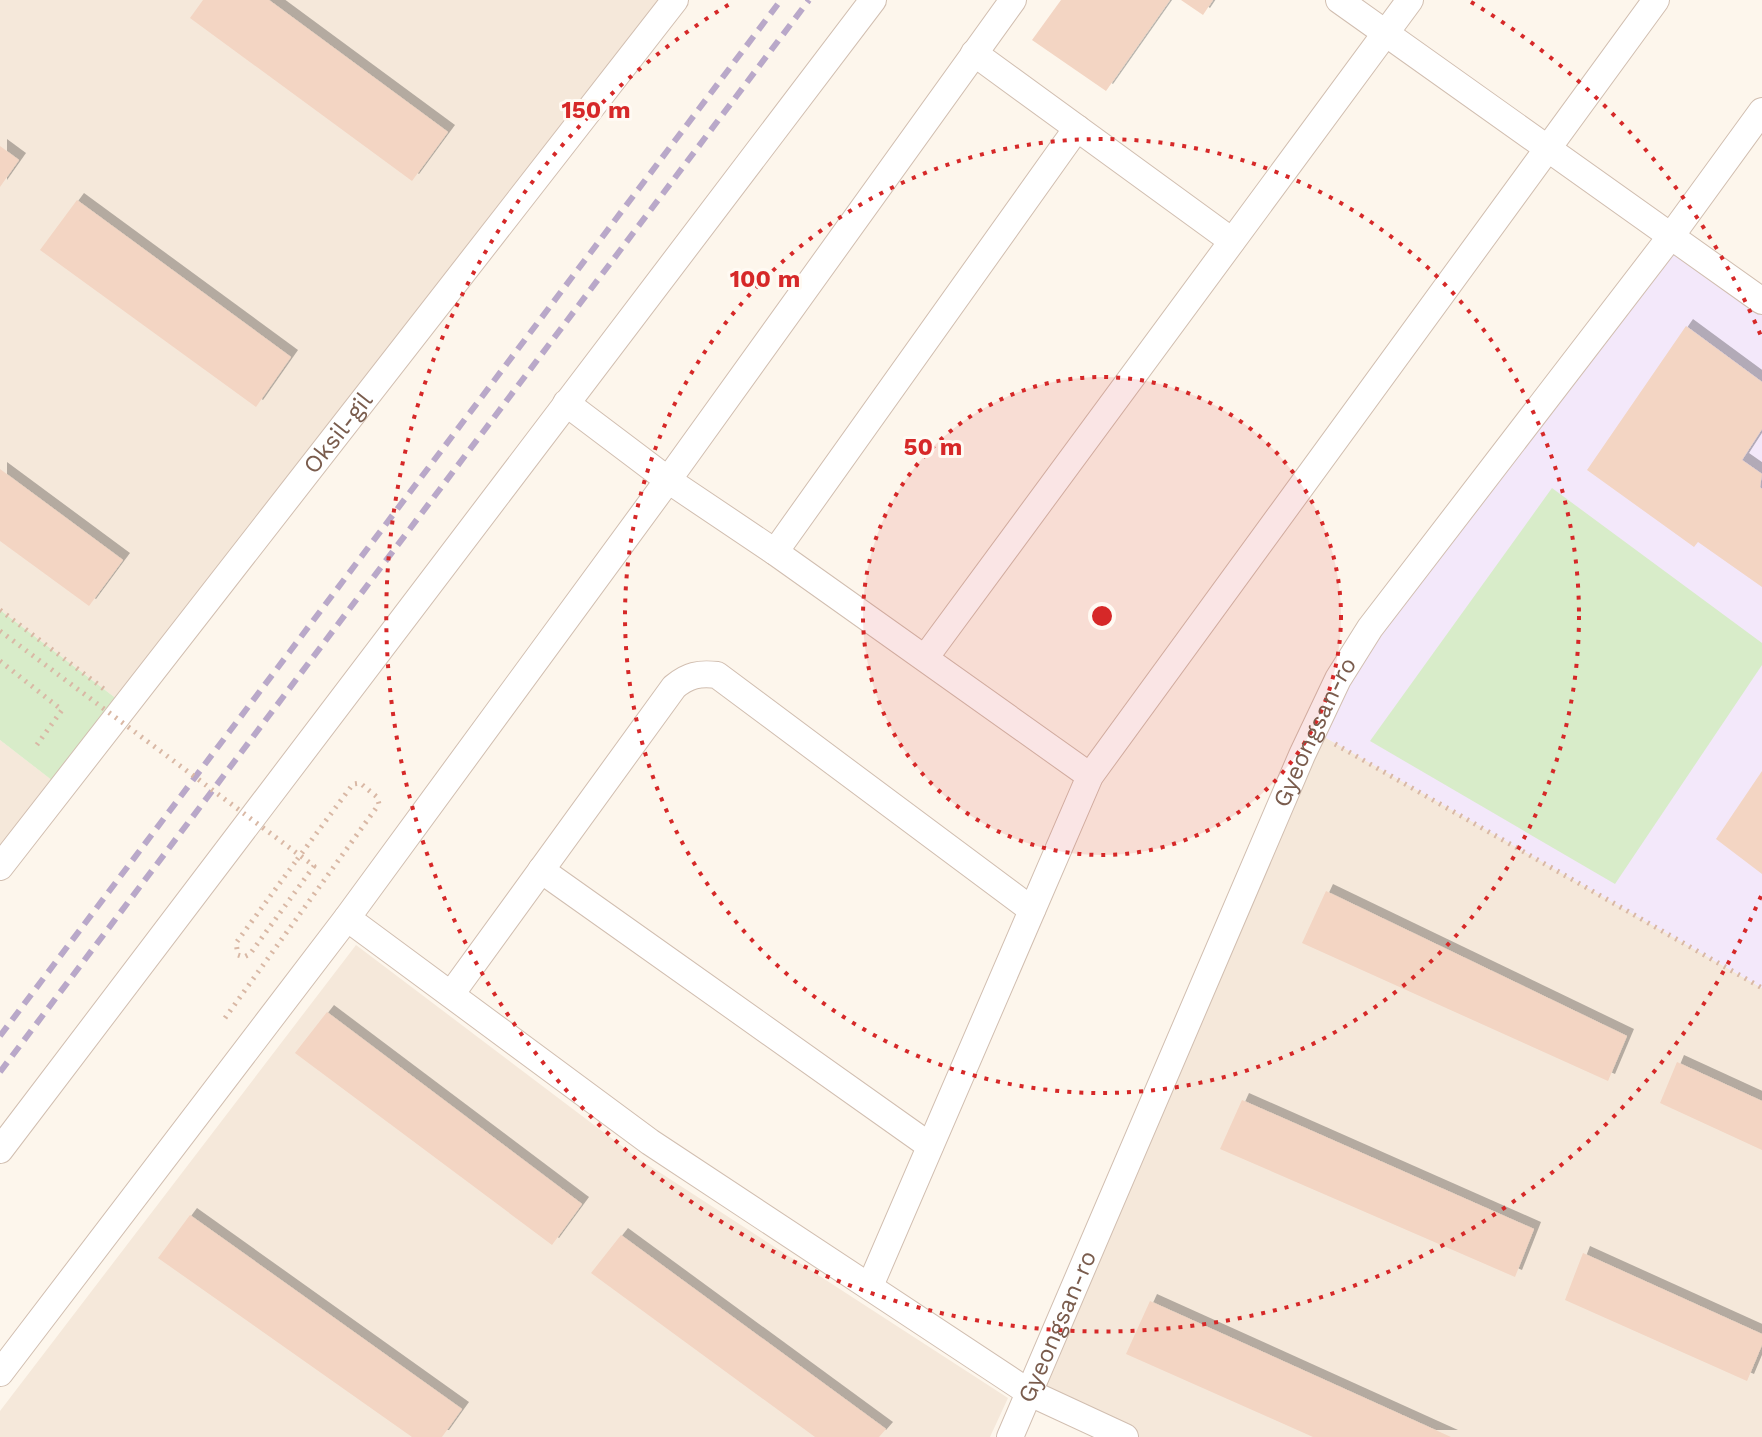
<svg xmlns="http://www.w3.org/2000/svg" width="1762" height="1437" viewBox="0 0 1762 1437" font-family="'Work Sans',sans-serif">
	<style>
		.residential { fill: #f5e8da }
		.education { fill: #f3e8fa }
		.green { fill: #d8ecc9 }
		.building { fill: #f3d5c3; filter: url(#shadow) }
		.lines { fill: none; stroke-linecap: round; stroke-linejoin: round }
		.street-casing { stroke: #d1beb0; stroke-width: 28 }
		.path { stroke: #d9b8a5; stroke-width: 5; stroke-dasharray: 2 6; stroke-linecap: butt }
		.street { stroke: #fff; stroke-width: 26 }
		.rail { stroke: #b9a8c9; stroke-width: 6; stroke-dasharray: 12 8; stroke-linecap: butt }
		.path-bridge { stroke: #d9b8a5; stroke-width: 5; stroke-dasharray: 2 6; stroke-linecap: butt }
		.ring { fill: none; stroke: #d62828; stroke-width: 4; stroke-dasharray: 4 8 }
		.labels { text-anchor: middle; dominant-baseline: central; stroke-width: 6; stroke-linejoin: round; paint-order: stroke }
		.street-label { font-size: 24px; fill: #7a5c4d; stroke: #fffaf3 }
		.centre { fill: #d62828; stroke: #fffaf3; stroke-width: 4 }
		.ring-label { font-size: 24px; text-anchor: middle; font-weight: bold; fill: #d62828; stroke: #fffaf3; stroke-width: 6; stroke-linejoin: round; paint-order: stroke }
	</style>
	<defs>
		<filter id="shadow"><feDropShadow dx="7" dy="-7" stdDeviation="0" flood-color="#0004"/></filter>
	</defs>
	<rect width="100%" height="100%" fill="#fdf6ec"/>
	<g class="residential">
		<polygon points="0,0 675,0 126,706 0,610"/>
		<polygon points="1314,731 1762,988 1762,1437 1128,1437 1022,1387"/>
		<polygon points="0,740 62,788 0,867"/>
		<polygon points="356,945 639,1159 1008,1398 990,1437 0,1437 0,1411"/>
	</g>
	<polygon class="education" points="1671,236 1762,301 1762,988 1314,731 1338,679"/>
	<g class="green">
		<polygon points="1552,488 1762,643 1762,665 1615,884 1370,741"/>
		<polygon points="0,610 126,706 62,788 0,740"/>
	</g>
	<g class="building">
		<polygon points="203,0 269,0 448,132 412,181 190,18"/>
		<polygon points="1061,0 1170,0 1106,91 1032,40"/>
		<polygon points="1181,0 1213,0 1203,15"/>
		<polygon points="0,146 19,160 0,187"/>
		<polygon points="77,200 291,357 256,407 40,250"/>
		<polygon points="1686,326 1762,382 1762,429 1742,460 1762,474 1760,487 1762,489 1762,587 1698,542 1694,547 1587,470"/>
		<polygon points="0,469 123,560 89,606 0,541"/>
		<polygon points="1762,771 1762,874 1716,839"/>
		<polygon points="1326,891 1627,1036 1608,1081 1302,943"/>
		<polygon points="327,1012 582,1204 552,1245 295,1053"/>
		<polygon points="1677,1062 1762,1101 1762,1150 1660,1103"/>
		<polygon points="1242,1100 1534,1229 1515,1277 1220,1149"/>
		<polygon points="190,1215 462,1409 442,1437 412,1437 158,1258"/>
		<polygon points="621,1235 886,1429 879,1437 815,1437 591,1273"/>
		<polygon points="1583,1253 1762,1334 1762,1345 1747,1381 1565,1300"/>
		<polygon points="1150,1301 1451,1437 1313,1437 1126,1354"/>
	</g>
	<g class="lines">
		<g class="street-casing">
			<g id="street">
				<polyline points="1339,0 1762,301"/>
				<polyline points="974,53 1232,241"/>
				<polyline points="566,403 668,480 775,552 1090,776"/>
				<polyline points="775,552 1077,128"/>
				<polyline points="925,658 1410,0"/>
				<path id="s1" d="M0,867L675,0"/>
				<polyline points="541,870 930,1146"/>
				<polyline points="347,918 650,1142 1030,1393 1125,1437"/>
				<path d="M452,993L674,687C688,675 699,673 717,675L1032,910"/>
				<polyline points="0,1150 873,0"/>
				<polyline points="870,1286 1090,776 1656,0"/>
				<polyline points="0,1373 347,918 668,480 1013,0"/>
				<path id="s2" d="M1010,1437L1302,755L1338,679L1370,628L1671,236L1762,111"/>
			</g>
		</g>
		<g class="path">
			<polyline points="0,610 104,689"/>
			<polyline points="0,661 62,710 36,746"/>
			<polyline points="1335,744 1762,988"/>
			<polyline points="225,1018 379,804 377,797 360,783 353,784 296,861"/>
		</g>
		<use href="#street" class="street"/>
		<g class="rail">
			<polyline points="0,1036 781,0"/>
			<polyline points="0,1072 809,0"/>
		</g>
		<polyline class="path-bridge" points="0,631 314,866 250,954 244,957 238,955 236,943 296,861"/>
	</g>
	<circle cx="1102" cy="616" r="239" fill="#d62828" fill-opacity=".12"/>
	<g class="ring">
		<circle cx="1102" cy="616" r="239"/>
		<circle cx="1102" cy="616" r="477"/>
		<path d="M1761 896A716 716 0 1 1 733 2M1471 2A716 716 0 0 1 1761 336"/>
	</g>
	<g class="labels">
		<g class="street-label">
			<text stroke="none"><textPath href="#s1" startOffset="550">Oksil-gil</textPath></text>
			<text stroke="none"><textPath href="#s2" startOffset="768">Gyeongsan-ro</textPath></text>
			<text stroke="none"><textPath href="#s2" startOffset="120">Gyeongsan-ro</textPath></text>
		</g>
	</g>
	<circle cx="1102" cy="616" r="12" class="centre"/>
	<g class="ring-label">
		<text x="596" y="118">150 m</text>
		<text x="765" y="287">100 m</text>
		<text x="933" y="455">50 m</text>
	</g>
</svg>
